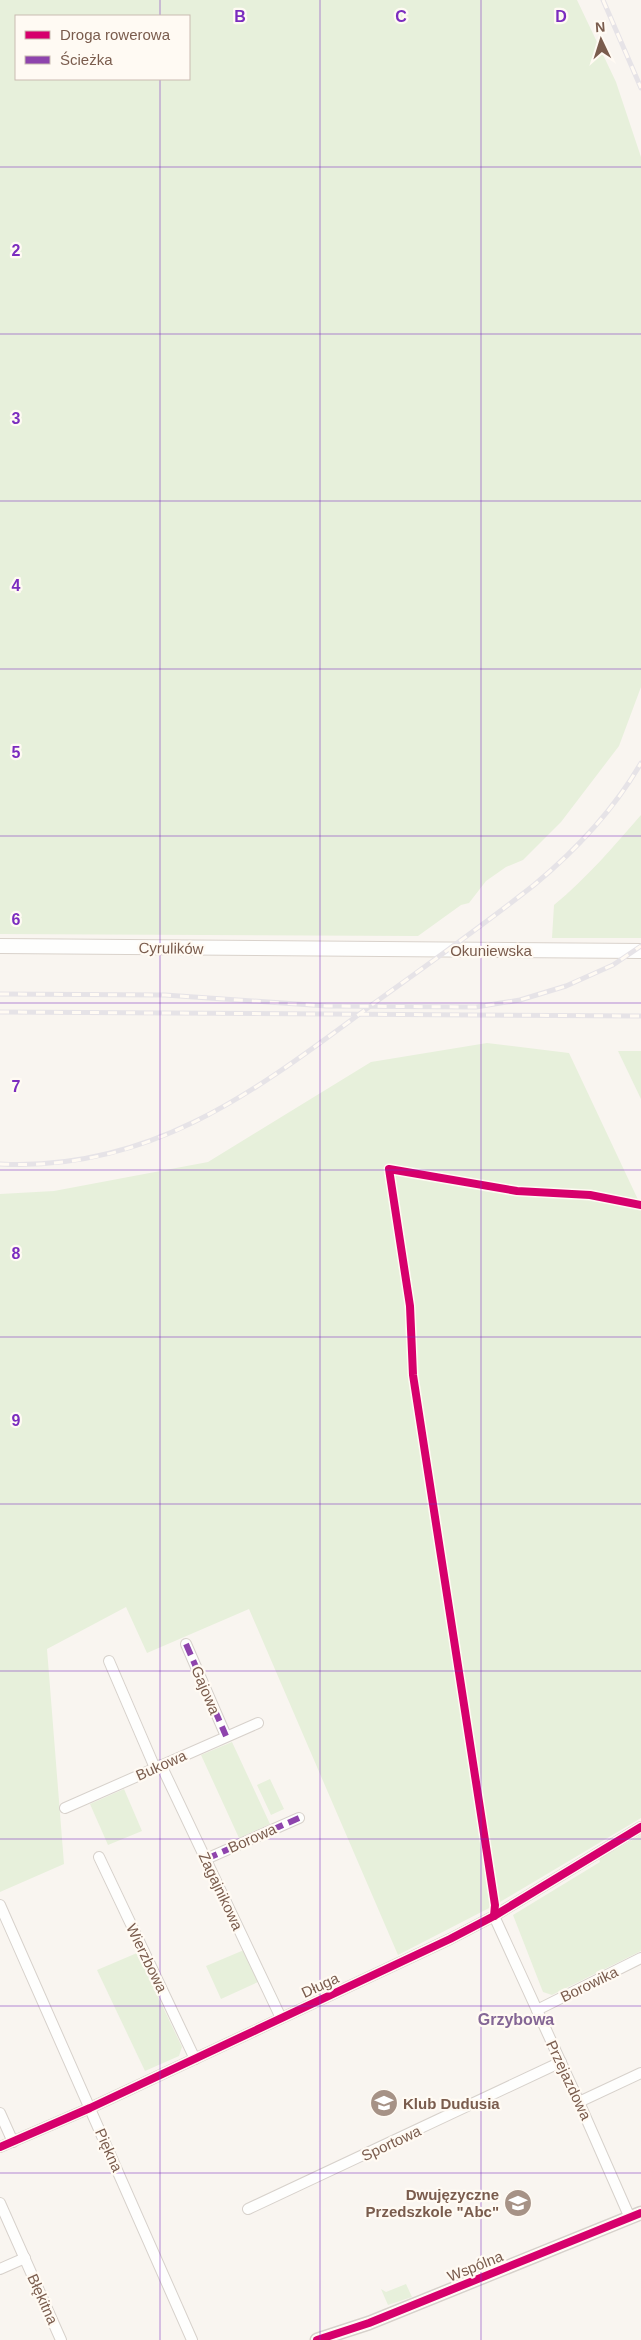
<svg xmlns="http://www.w3.org/2000/svg" width="641" height="2340" viewBox="0 0 641 2340" font-family="Helvetica,sans-serif">
	<style>
		.green { fill: #e7f0db; fill-rule: evenodd }
		.lines { fill: none; stroke-linecap: round; stroke-linejoin: round }
		.minor-casing { stroke: #d7d1cb; stroke-width: 12 }
		.tertiary-casing { stroke: #d7d1cb; stroke-width: 15 }
		.secondary-casing { stroke: #d9d2cb; stroke-width: 16 }
		.minor { stroke: #fefefd; stroke-width: 10 }
		.tertiary { stroke: #fefefd; stroke-width: 12 }
		.secondary { stroke: #fefefd; stroke-width: 14 }
		.rail-casing { stroke: #e6e3e7; stroke-width: 5 }
		.rail { stroke: #fffaf3; stroke-width: 3; stroke-dasharray: 9; stroke-linecap: butt }
		.quiet { stroke: #8e44ad; stroke-width: 6; stroke-dasharray: 12 6; stroke-linecap: butt }
		.cycleway-casing { stroke: #fffaf3; stroke-width: 11 }
		.cycleway { stroke: #d6006c; stroke-width: 8 }
		.grid { fill: none; stroke: #7b2cbf; stroke-width: 1; stroke-opacity: 0.55 }
		.labels { text-anchor: middle; dominant-baseline: central; stroke-width: 4.5; stroke-linejoin: round; paint-order: stroke }
		.street-label { font-size: 15px; fill: #7a5c4d; stroke: #fffaf3 }
		.poi-label { font-size: 15px; font-weight: bold; fill: #7a5c4d; stroke: #fffaf3; text-anchor: start }
		.neighbourhood-label { font-size: 16px; font-weight: bold; fill: #846695; stroke: #fffaf3 }
		.grid-label { font-size: 16px; text-anchor: middle; font-weight: bold; fill: #7b2cbf; stroke: #fffaf3; stroke-width: 4.5; stroke-linejoin: round; paint-order: stroke }
	</style>
	<rect width="100%" height="100%" fill="#f9f5f0"/>
	<g class="green">
		<path d="M0,0H577L616,82L641,157V687L619,746L561,822L523,860L506,867L486,881L469,903L461,905L418,936L0,934ZM189,16V79H16V16Z"/>
		<path d="M641,815V938H552L554,905C587,878 613,847 641,815Z"/>
		<polygon points="487,1043 569,1053 641,1206 641,1818 495,1905 398,1955 249,1609 147,1653 126,1607 47,1649 64,1864 0,1892 0,1194 54,1191 208,1162 371,1062"/>
		<polygon points="618,1051 641,1051 641,1099"/>
		<polygon points="232,1742 270,1824 239,1838 201,1755"/>
		<polygon points="270,1779 284,1809 271,1815 257,1785"/>
		<polygon points="124,1789 142,1831 108,1845 90,1804"/>
		<polygon points="641,1835 641,1951 552,1995 543,1992 513,1915 600,1862 599,1859"/>
		<polygon points="244,1950 258,1982 221,1999 206,1966"/>
		<polygon points="137,1953 182,2047 179,2056 145,2071 97,1970"/>
		<polygon points="406,2284 412,2297 388,2305 381,2289 386,2292"/>
	</g>
	<g class="lines">
		<g class="minor-casing">
			<g id="minor">
				<polyline points="186,1644 226,1736"/>
				<polyline points="109,1661 155,1768"/>
				<polyline points="161,1765 281,2018"/>
				<polyline points="65,1808 258,1723"/>
				<polyline points="99,1857 195,2059"/>
				<polyline points="206,1859 299,1818"/>
				<polyline points="0,1905 192,2340"/>
				<polyline points="494,1916 579,2102 630,2218"/>
				<polyline points="537,2010 641,1958"/>
				<polyline points="579,2102 641,2073"/>
				<polyline points="0,2113 13,2142"/>
				<polyline points="0,2147 90,2108 450,1939 494,1916 641,1827"/>
				<polyline points="0,2203 61,2340"/>
				<polyline points="248,2209 561,2062"/>
				<polyline points="0,2269 25,2258"/>
			</g>
		</g>
		<g class="tertiary-casing">
			<polyline id="tertiary" points="317,2340 369,2323 641,2213"/>
		</g>
		<g class="secondary-casing">
			<polyline id="secondary" points="0,946 641,951"/>
		</g>
		<use href="#minor" class="minor"/>
		<use href="#tertiary" class="tertiary"/>
		<use href="#secondary" class="secondary"/>
		<g class="rail-casing">
			<g id="rail">
				<polyline points="603,0 641,88"/>
				<polyline points="0,994 165,995 326,1006 476,1007 520,1000 566,986 613,965 641,946"/>
				<polyline points="0,1012 641,1016"/>
				<path d="M0,1164C152,1172 258,1089 373,1004C427,965 482,926 534,885C576,850 613,811 641,763"/>
			</g>
		</g>
		<use href="#rail" class="rail"/>
		<g class="quiet">
			<polyline points="186,1644 226,1736"/>
			<polyline points="206,1859 299,1818"/>
		</g>
		<g class="cycleway-casing">
			<g id="cycleway">
				<polyline points="494,1916 495,1905 413,1375 410,1306 389,1169 517,1191 590,1195 641,1205"/>
				<polyline points="0,2147 90,2108 450,1939 494,1916 641,1827"/>
				<polyline points="317,2340 369,2323 641,2213"/>
			</g>
		</g>
		<use href="#cycleway" class="cycleway"/>
	</g>
	<path class="grid" d="M160,0V16M320,0V2340M481,0V2340M160,79V2340M0,167H641M0,334H641M0,501H641M0,669H641M0,836H641M0,1003H641M0,1170H641M0,1337H641M0,1504H641M0,1671H641M0,1839H641M0,2006H641M0,2173H641"/>
	<defs>
		<g id="school-disc" transform="scale(1.4375)"><circle r="9.5" fill="#a69286" stroke="#fffaf3"/><path d="M0-5L7-2L0 1L-7-2ZM-4 1L0 2.5L4 1V4Q0 6-4 4Z" fill="#fff"/></g>
	</defs>
	<g fill-rule="evenodd">
		<use href="#school-disc" x="384" y="2103"/>
		<use href="#school-disc" x="518" y="2203"/>
	</g>
	<g class="labels">
		<g class="street-label">
			<text transform="translate(171 948) rotate(1)">Cyrulików</text>
			<text x="491" y="950">Okuniewska</text>
			<text transform="translate(206 1690) rotate(67)">Gajowa</text>
			<text transform="translate(161 1765) rotate(-24)">Bukowa</text>
			<text transform="translate(252 1838) rotate(-24)">Borowa</text>
			<text transform="translate(221 1891) rotate(65)">Zagajnikowa</text>
			<text transform="translate(147 1958) rotate(64)">Wierzbowa</text>
			<text transform="translate(589 1984) rotate(-26)">Borowika</text>
			<text transform="translate(320 1985) rotate(-25)">Długa</text>
			<text transform="translate(569 2080) rotate(65)">Przejazdowa</text>
			<text transform="translate(391 2143) rotate(-25)">Sportowa</text>
			<text transform="translate(109 2150) rotate(66)">Piękna</text>
			<text transform="translate(475 2266) rotate(-22)">Wspólna</text>
			<text transform="translate(43 2299) rotate(66)">Błękitna</text>
		</g>
		<g class="poi-label">
			<text x="403" y="2103">Klub Dudusia</text>
			<text x="499" y="2194" text-anchor="end">Dwujęzyczne<tspan x="499" dy="17">Przedszkole "Abc"</tspan></text>
		</g>
		<g class="neighbourhood-label">
			<text x="516" y="2019">Grzybowa</text>
		</g>
	</g>
	<g class="grid-label">
		<text x="240" y="22">B</text>
		<text x="401" y="22">C</text>
		<text x="561" y="22">D</text>
		<text x="16" y="256">2</text>
		<text x="16" y="424">3</text>
		<text x="16" y="591">4</text>
		<text x="16" y="758">5</text>
		<text x="16" y="925">6</text>
		<text x="16" y="1092">7</text>
		<text x="16" y="1259">8</text>
		<text x="16" y="1426">9</text>
	</g>
	<rect x="15" y="15" width="175" height="65" fill="#fffaf3" stroke="#cabbb1"/>
	<rect x="25" y="31" width="25" height="8" fill="#d6006c" stroke="#cabbb1"/>
	<text x="60" y="40" font-size="15" fill="#7a5c4d">Droga rowerowa</text>
	<rect x="25" y="56" width="25" height="8" fill="#8e44ad" stroke="#cabbb1"/>
	<text x="60" y="65" font-size="15" fill="#7a5c4d">Ścieżka</text>
	<g transform="translate(601 40) rotate(356)" stroke="#fffaf3" stroke-width="4" paint-order="stroke">
	<path d="M0-4L9 19L0 12L-9 19Z" fill="#7a5c4d"/>
	<text y="-8" font-size="14" font-weight="bold" text-anchor="middle" fill="#7a5c4d">N</text>
	</g>
</svg>
